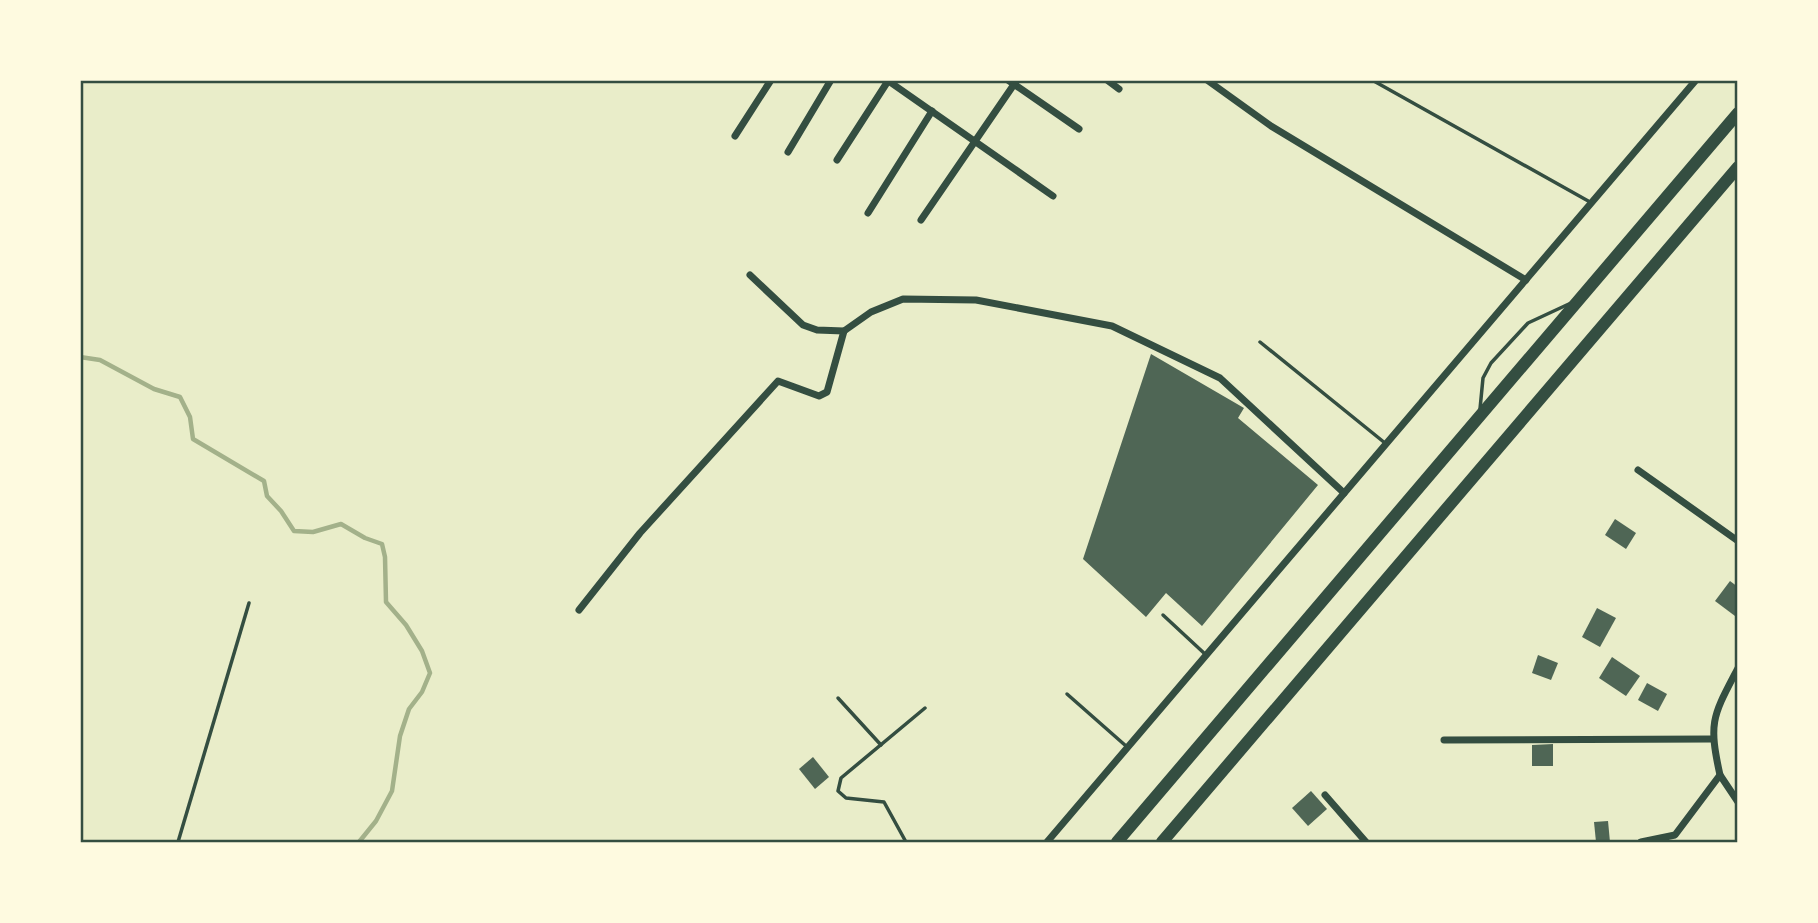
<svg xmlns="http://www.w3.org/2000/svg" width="1818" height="923" viewBox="0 0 1818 923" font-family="Inter,sans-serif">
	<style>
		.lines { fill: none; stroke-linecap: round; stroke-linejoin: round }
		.stream { stroke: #a3b18a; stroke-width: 4.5 }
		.building { fill: #4f6655 }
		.service { stroke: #344e41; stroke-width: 3.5 }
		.minor { stroke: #344e41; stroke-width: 7 }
		.motorway { stroke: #344e41; stroke-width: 12 }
		.neatline { fill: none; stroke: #344e41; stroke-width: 2.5 }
	</style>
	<rect width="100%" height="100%" fill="#e9edc9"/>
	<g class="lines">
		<polyline class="stream" points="80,357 100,360 154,389 180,397 190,417 193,439 264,481 267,496 281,511 294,531 313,532 341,524 365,538 382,544 385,557 386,602 406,625 422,651 430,673 422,692 409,709 400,736 392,791 376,821 359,842"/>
	</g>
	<g class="building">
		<polygon points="1151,354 1244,408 1238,418 1318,485 1202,626 1166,593 1146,617 1083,559"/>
		<polygon points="1615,519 1636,533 1626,549 1605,535"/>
		<polygon points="1730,581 1738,587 1738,612 1735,616 1715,601"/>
		<polygon points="1597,608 1616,618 1600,647 1582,637"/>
		<polygon points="1538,655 1558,663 1551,680 1532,673"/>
		<polygon points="1612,657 1640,676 1626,696 1599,678"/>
		<polygon points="1647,683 1667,694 1658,711 1638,700"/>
		<polygon points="1553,744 1553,766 1532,766 1532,745"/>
		<polygon points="813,757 829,777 815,789 799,769"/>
		<polygon points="1311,791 1327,809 1308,826 1292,808"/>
		<polygon points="1608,821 1610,842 1596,842 1594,822"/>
	</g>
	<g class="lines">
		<g class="service">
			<polyline points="1372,80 1590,202"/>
			<polyline points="1260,342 1385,443"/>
			<polyline points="1480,409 1483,378 1491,363 1528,323 1571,303"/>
			<polyline points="1163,615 1205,654"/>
			<polyline points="1067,694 1126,746"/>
			<polyline points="838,698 881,745"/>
			<polyline points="178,842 249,603"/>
			<polyline points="906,842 884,802 846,798 838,791 841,778 925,708"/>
		</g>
		<g class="minor">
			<polyline points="887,80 1053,196"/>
			<polyline points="1008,80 1079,129"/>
			<polyline points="1107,80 1119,89"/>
			<polyline points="1207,80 1271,126 1526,280"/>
			<polyline points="735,136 771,80"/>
			<polyline points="788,152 831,80"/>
			<polyline points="837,160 888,81"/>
			<polyline points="868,213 932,111"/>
			<polyline points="921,220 1017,80"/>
			<polyline points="750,275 803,325 817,330 844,331"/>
			<polyline points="1638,470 1738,541"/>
			<polyline points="579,610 640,533 778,381 819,396 827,392 844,331 871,312 903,299 976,300 1112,326 1220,378 1344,493"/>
			<polyline points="1444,740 1712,739"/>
			<polyline points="1720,775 1738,802"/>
			<polyline points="1325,795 1366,842"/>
			<polyline points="1047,842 1696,80"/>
			<path d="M1641,842L1675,835L1720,775C1708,721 1713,716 1738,668"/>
		</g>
		<g class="motorway">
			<polyline points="1117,842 1738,113"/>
			<polyline points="1162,842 1738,167"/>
		</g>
	</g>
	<rect width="1818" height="923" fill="none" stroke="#fefae0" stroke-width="164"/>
	<rect x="82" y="82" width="1654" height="759" class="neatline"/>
</svg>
